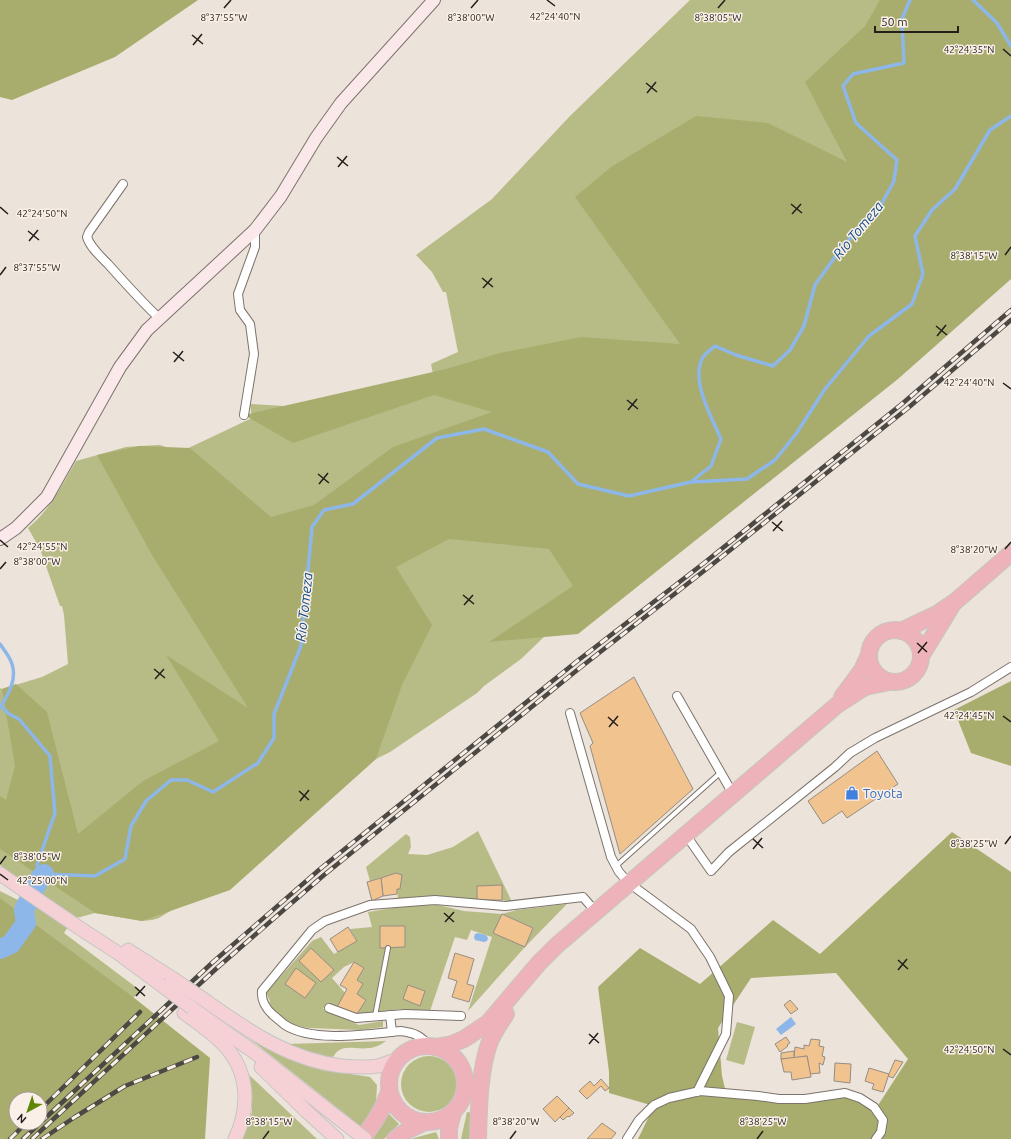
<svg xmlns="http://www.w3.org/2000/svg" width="1011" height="1139" viewBox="0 0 1011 1139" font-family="Ubuntu,sans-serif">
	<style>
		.green { fill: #b7bc86; fill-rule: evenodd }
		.forest { fill: #a8ad6e; fill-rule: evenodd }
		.water { fill: #8db7e9 }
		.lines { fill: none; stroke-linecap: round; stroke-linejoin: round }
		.stream { stroke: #8db7e9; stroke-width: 3.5 }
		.river { stroke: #8db7e9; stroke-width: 20 }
		.building { fill: #f1c38f; stroke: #958d85 }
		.lane-casing { stroke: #7c736b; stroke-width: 6 }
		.street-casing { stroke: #7c736b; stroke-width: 10 }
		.secondary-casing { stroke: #7c736b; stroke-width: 14 }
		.primary-casing { stroke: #c6c5c4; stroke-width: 15 }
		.highway-casing { stroke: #c6c5c4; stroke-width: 18 }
		.lane { stroke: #fff; stroke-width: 4 }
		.street { stroke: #fff; stroke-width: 8 }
		.secondary { stroke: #fae8eb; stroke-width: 12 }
		.primary { stroke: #f5d1d6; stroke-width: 13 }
		.highway { stroke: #eeb2bb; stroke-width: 16 }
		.rail-casing { stroke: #4c4844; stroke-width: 4.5 }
		.rail { stroke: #faf0e7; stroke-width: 3; stroke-dasharray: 9; stroke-linecap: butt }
		.primary-bridge-casing { stroke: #c6c5c4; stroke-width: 15; stroke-linecap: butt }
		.primary-bridge { stroke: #f5d1d6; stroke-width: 13 }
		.ticks { fill: none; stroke: #221f1c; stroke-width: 1.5 }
		.labels { text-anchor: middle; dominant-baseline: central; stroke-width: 3; stroke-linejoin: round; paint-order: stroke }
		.shop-label { font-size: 13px; fill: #366cbe; stroke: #faf0e7; text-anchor: start }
		.water-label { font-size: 14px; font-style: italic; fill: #124b87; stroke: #faf0e7 }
		.ticks-label { font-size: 10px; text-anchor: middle; fill: #221f1c; stroke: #faf0e7; stroke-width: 3; stroke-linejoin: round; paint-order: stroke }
	</style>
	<rect width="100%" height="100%" fill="#ece3da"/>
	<g class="green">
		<path d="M690,0H1011L546,635L521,659L484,686L477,693L390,752L376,759L364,767L178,906L159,918L152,920L142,921L95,913L73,919L64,933L141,991L16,1099L0,1139V891L20,901L31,888L0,865V688L2,689L42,677L68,664L64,615L62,606H60L40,549L28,528C50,510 62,485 76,461L126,447L140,446L160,445L180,452L252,418L250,404L285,406L366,392L433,374L431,364L458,352L446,292H443L432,272L416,255L492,199L570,116Z"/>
		<polygon points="478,831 512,902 502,900 398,900 397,889 400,889 401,875 396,873 370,881 366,867 406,834 410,837 411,847 408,854 427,855 453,847"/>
		<path d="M567,904L525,947L468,1011L492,937L471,930L467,940L455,937L430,1011L400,1009L356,1015L366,1000L357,994L363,984L357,980L364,968L354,962L344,967L332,978L345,993L335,1011L325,1005L323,1009L359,1025L383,1021V1027L360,1030L310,1028L296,1026L280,1017L268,1005L270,1001L266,993L312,941L321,937L334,954L357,941L350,929L372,927L368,912L406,906L438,905L464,911L502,914L517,910ZM502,914L533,928L525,946L494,933Z"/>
		<polygon points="737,1022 755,1027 744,1065 726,1060"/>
		<polygon points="245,1035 271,1049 324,1070 370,1077 377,1085 376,1104 364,1129"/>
		<path d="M386,1041C367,1056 348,1042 338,1051C336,1052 334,1056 332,1058L309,1053L287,1044Z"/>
		<circle cx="429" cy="1084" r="28"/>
		<polygon points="247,1073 317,1139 242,1139 252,1112 250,1087"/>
		<polygon points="467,1112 473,1113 472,1139 461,1139"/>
		<polygon points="388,1113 399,1124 384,1139 370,1139"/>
		<polygon points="436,1132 439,1139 412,1139 414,1138"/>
	</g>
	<g class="forest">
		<polygon points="0,0 198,0 115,57 12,100 0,97"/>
		<polygon points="880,0 1011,0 1011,279 898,379 578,634 489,642 573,586 549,549 449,539 396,567 432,625 402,685 376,759 230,890 142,921 95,913 0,849 0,796 6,800 15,766 2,689 16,684 47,712 78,834 143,781 219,741 166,655 248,708 152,555 97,455 140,446 190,448 271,517 314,505 393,447 492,412 434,395 293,443 244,415 446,369 500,353 581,337 680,344 575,197 611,167 696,116 768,123 847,162 805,82 865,26"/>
		<polygon points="1011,681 1011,766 971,753 954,710"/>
		<path d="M952,832L1011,872V1139H638L654,1106L609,1093V1072L598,987L640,948L700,984L773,920L820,954ZM836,973L908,1059L873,1113L874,1107L845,1093L779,1099L726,1093L722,1076L718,1028L751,978Z"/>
		<path d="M0,898L133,997L210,1058L205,1139H0ZM16,1099H40V1123H16Z"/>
	</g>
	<g class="water">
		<polygon points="478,933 486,935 488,938 487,941 484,942 475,940 474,937 475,934"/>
		<polygon points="791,1017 796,1024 781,1035 776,1029"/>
	</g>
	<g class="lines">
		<g class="stream">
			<polyline points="973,0 997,23 1011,46"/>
			<polyline points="692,482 747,479 775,460 796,434 825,389 869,336 912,304 923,274 915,236 932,210 955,189 990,130 1011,116"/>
			<path d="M0,644C4,650 10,657 12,664C17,679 9,693 1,706L9,714L19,719L50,756L55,813L37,865L40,870L44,874L95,876L125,859L131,826L146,801L171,780H187L213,792L258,763L274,738V714L301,646L312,527L324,510L353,504L437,438L484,429L548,452L578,484L629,496L691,482L711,466L721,439C712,418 691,382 702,359C704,354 711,350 715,346L736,355L773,366L790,350L804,326L815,285L842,247L880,207L894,181L897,160L856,123L843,86L853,74L904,63L902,19L910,0"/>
		</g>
		<polyline class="river" points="0,949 11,944 26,923 24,910 40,878 44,874"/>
	</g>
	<g class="building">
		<polygon points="634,677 693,789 620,854 590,746 593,743 580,713"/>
		<polygon points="877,751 898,784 847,818 842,811 823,824 808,801"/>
		<polygon points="396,873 402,875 400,889 397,889 397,894 383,896 381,878"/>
		<polygon points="381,878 383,896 372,901 367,882"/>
		<polygon points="502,885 502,900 477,900 477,886"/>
		<polygon points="502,914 533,928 525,947 493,933"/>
		<polygon points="380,926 405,926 405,947 380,948"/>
		<polygon points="348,927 357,941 338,952 330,939"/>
		<polygon points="311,948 334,970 321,982 299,961"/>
		<polygon points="455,953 474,959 467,984 474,986 469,1002 452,997 457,981 448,978"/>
		<polygon points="354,962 364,968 357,980 363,984 357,994 366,1000 357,1014 337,1007 347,989 340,985"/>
		<polygon points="296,968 316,983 305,998 285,984"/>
		<polygon points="408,985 425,991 420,1006 403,999"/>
		<polygon points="790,1000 798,1009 791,1014 784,1005"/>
		<polygon points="786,1037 790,1043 787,1045 788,1046 780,1052 775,1044"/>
		<polygon points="811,1039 820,1040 819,1046 824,1047 822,1056 825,1057 823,1065 819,1063 820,1073 810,1074 807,1056 794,1058 795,1047 804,1049 804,1045 809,1046"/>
		<polygon points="794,1051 794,1058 781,1059 781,1053"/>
		<polygon points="807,1056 811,1077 792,1080 791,1072 784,1072 781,1059"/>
		<polygon points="895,1060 903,1062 893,1078 888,1076"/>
		<polygon points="835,1063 851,1064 850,1083 834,1081"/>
		<polygon points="869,1068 889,1074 883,1092 872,1089 874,1084 865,1081"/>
		<polygon points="601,1079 609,1088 605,1091 601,1086 587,1099 579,1091 590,1081 594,1086"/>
		<polygon points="557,1096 569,1108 555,1122 543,1109"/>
		<polygon points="569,1108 574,1113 569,1117 568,1116 563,1120 560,1117"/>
		<polygon points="602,1123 616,1133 611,1139 587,1139"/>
	</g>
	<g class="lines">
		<g class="lane-casing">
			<g id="lane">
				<polyline points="616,866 720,773"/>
				<polyline points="375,1016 388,948"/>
			</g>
		</g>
		<g class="street-casing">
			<g id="street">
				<path d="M123,184L89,232L87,237C90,247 100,256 108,264C124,282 141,301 159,318"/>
				<polyline points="244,415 254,354 250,324 240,310 238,294 255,247 255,230"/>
				<polyline points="677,696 733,794"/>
				<polyline points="570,713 611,857 619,872 629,883 691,929 710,957 729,996 726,1034 697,1092"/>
				<polyline points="686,835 711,871 729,852 835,767 850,753 875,738 971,692 1011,667"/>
				<polyline points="329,1008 356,1018 405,1014 461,1016"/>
				<polyline points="390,1015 392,1032"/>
				<path d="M430,1046C420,1036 416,1033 401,1031C368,1034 314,1043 285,1025C281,1022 277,1018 273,1015C266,1009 261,1000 262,991L312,930L325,921L370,905L435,900L505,906L583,897L596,912"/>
				<polyline points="627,1139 639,1120 654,1105 669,1098 700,1091 758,1096 779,1099 805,1099 845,1093 860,1098 874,1107 883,1120 881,1132 876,1139"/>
			</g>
		</g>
		<g class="secondary-casing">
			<polyline id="secondary" points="0,539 16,528 47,497 120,367 147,330 255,230 281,196 316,138 341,103 434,0"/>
		</g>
		<g class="primary-casing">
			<g id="primary">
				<polyline points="0,874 81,929 118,953 160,984"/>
				<polyline points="128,950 172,978"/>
				<path d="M203,999C246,1029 288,1060 342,1066C354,1067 366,1068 378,1066C385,1064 392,1061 398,1059"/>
				<polyline points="192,1008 258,1055 338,1118"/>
				<path d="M184,1013C198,1023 213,1033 225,1046C249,1073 250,1107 235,1139"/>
				<polyline points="261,1067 305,1110 337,1139"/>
			</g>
		</g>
		<g class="highway-casing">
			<g id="highway">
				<circle cx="895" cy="656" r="26"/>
				<polyline points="901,631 937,614 956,601 1011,553"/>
				<polyline points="921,656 951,607"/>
				<polyline points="842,697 862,670 868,657"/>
				<circle cx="427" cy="1084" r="38"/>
				<polyline points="436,1047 452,1044 464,1039 488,1023 539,963 556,946 837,705 865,687 889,682"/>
				<path d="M362,1139C373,1124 383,1110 389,1092"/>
				<polyline points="395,1139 408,1130 423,1123"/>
				<polyline points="449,1139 449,1128 453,1113"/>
				<path d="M478,1139C479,1107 479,1074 489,1044C493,1033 500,1023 506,1014"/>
			</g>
		</g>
		<use href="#lane" class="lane"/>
		<use href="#street" class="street"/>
		<use href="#secondary" class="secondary"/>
		<use href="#primary" class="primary"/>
		<use href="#highway" class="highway"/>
		<g class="rail-casing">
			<g id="rail">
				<polyline points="40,1110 140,1012"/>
				<polyline points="40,1123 213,962 320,869 576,662 704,563 903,403 1011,310"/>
				<polyline points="10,1139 26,1123"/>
				<polyline points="23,1139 40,1123"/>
				<polyline points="32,1139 217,968 324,875 581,667 709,567 908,408 1011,320"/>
				<polyline points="42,1139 75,1117 125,1086 197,1057"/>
			</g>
		</g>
		<use href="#rail" class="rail"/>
		<g class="primary-bridge-casing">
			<g id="primary-bridge">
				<polyline points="172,978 203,999"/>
				<polyline points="160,984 192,1008"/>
				<polyline points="338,1118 365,1139"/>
			</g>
		</g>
		<use href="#primary-bridge" class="primary-bridge"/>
	</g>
	<path class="ticks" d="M547,0L555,6M224,8L231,0M471,8L478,0M718,8L725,0M192,35L203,44M193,45L202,34M1003,49L1011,56M646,83L657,92M647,93L656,82M337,157L348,166M338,167L347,156M791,204L802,213M0,207L8,214M792,214L801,204M28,231L39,240M29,241L38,230M1005,255L1011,247M0,275L6,267M482,278L493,287M483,288L492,278M936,326L947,335M937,336L946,325M173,352L184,361M174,362L183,351M1003,383L1011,389M627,400L638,409M628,410L637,399M318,474L329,483M319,484L328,473M772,522L783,531M773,531L782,521M0,540L8,547M1005,549L1011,542M0,569L6,562M463,595L474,604M464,605L473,595M917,643L927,652M918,653L927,642M154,669L165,678M155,679L164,669M1003,716L1011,722M608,717L618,726M609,727L618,716M299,791L309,800M300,801L309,790M753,839L763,848M1005,844L1011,836M753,849L762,838M0,864L6,856M0,874L8,880M444,913L454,922M445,922L454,912M898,960L908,969M898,970L907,959M135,987L145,996M136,996L145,986M589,1034L599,1043M589,1044L598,1033M1003,1049L1011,1055M263,1139L269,1131M510,1139L516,1131M757,1139L763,1131"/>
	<defs>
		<g id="shop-bare" transform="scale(1.08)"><path d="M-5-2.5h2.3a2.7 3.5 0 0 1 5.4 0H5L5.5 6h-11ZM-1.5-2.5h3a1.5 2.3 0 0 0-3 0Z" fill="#3f7fe0" stroke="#faf0e7" stroke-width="2.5" paint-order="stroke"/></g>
	</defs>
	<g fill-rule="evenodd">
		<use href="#shop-bare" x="852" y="793"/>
	</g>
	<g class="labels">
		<g class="shop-label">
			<text x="863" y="793">Toyota</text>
		</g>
		<g class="water-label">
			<text transform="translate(858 230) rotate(-50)">Río Tomeza</text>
			<text transform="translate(304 607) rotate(-84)">Río Tomeza</text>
		</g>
	</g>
	<g class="ticks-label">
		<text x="555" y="20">42°24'40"N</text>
		<text x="224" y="21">8°37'55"W</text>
		<text x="471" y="21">8°38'00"W</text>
		<text x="718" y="21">8°38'05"W</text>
		<text x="969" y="53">42°24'35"N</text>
		<text x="42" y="217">42°24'50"N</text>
		<text x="974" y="259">8°38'15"W</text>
		<text x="37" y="271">8°37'55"W</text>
		<text x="969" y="386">42°24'40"N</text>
		<text x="42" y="550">42°24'55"N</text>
		<text x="974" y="553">8°38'20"W</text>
		<text x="37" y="565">8°38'00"W</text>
		<text x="969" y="719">42°24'45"N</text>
		<text x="974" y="847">8°38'25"W</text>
		<text x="37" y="860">8°38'05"W</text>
		<text x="42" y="884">42°25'00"N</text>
		<text x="969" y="1053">42°24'50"N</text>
		<text x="269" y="1125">8°38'15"W</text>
		<text x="516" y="1125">8°38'20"W</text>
		<text x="763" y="1125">8°38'25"W</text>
	</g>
	<g transform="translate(28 1111) rotate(220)"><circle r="19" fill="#faf0e7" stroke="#a49c96"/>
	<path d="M0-3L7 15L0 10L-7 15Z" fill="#618506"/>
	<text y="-6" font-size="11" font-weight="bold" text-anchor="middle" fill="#221f1c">N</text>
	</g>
	<path d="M875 26v6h83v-6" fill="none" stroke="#221f1c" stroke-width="2"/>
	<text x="881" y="26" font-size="12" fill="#221f1c" stroke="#faf0e7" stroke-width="3" paint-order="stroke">50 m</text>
</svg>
